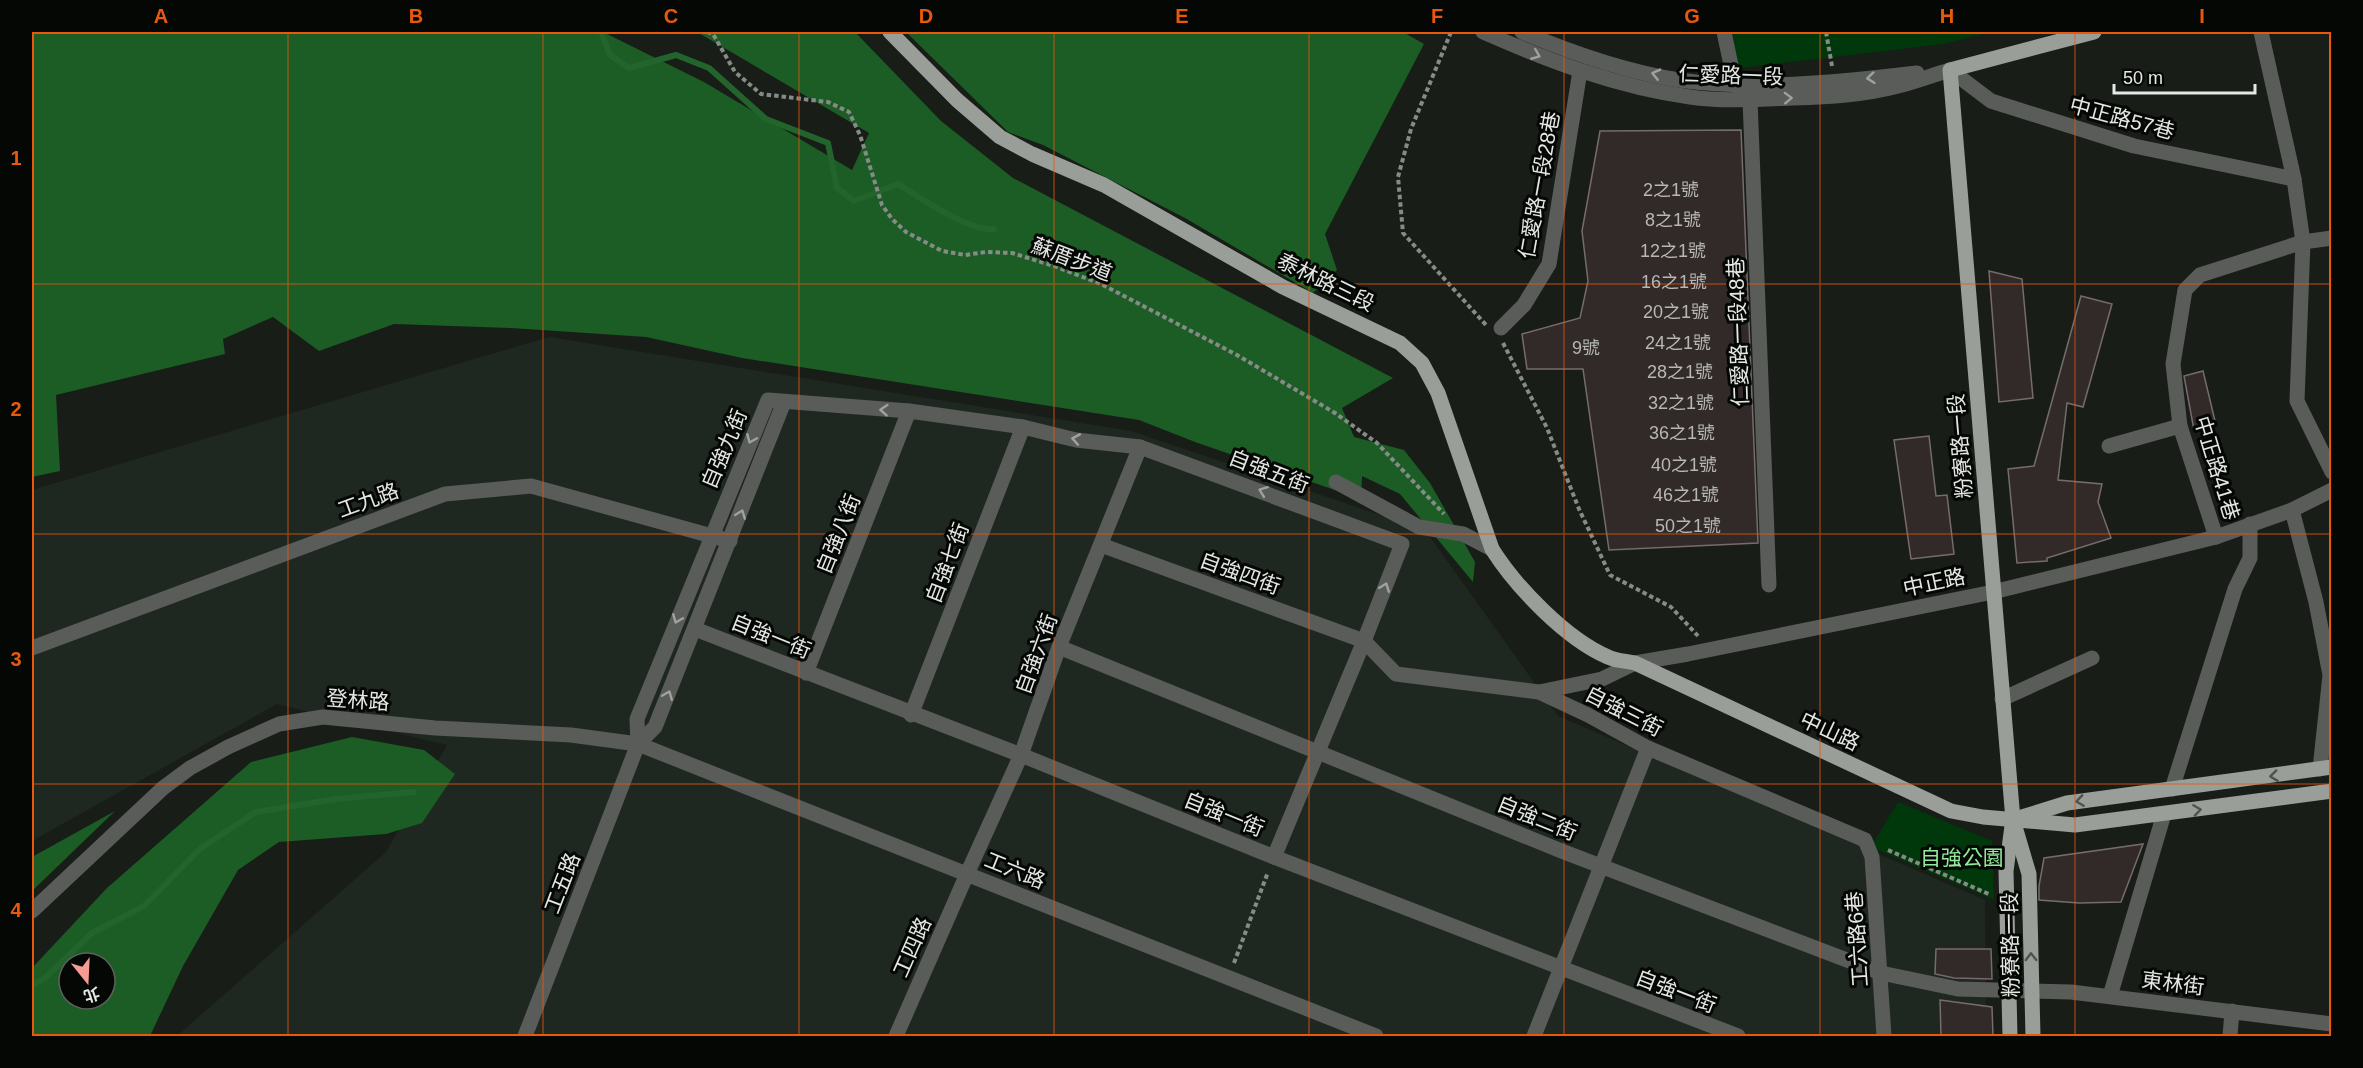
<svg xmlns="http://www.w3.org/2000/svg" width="2363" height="1068" viewBox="0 0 2363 1068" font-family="Helvetica,'Noto Sans TC',sans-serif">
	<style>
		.built { fill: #1f2820 }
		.green { fill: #00380b }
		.forest { fill: #1b5d25; fill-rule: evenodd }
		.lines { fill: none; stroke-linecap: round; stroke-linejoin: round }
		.stream { stroke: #23642c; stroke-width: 6 }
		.building { fill: #312a29; stroke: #756c6b; stroke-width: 1.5 }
		.path { stroke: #878b87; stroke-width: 4; stroke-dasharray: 4.5 3; stroke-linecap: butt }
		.minor { stroke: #5a5c5a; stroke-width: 15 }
		.major { stroke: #999e99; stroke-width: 15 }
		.oneway { stroke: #9fa29f }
		.oneway2 { stroke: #4f524f }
		.grid { fill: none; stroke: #e8590c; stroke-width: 1.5; stroke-opacity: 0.55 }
		.labels { text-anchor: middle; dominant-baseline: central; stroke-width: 6; stroke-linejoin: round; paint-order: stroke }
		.number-label { font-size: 18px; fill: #b7b8b5 }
		.street-label { font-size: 21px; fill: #e4e7e4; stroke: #050705 }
		.park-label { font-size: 21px; fill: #92ea99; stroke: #050705 }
		.neatline { fill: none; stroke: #e8590c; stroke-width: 2 }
		.grid-label { font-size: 20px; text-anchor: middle; font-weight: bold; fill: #e8590c }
	</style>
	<rect width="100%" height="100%" fill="#181d18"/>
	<polygon class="built" points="549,337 1131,431 1425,530 1558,716 1985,900 1986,1036 177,1036 386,852 447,745 277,704 32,841 32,490"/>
	<g class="green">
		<polygon points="1732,32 1992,32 1943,44 1739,68"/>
		<polygon points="1898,802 1992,841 1994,900 1871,847"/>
	</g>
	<g class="forest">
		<polygon points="32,32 603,32 704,82 852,170 869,133 697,32 855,32 941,121 1013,178 1393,378 1342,408 1354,437 1404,450 1430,483 1475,562 1473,582 1400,494 1362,476 1361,499 1195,442 1139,420 742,358 646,337 511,328 394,324 319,351 273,317 223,339 225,354 56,395 60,471 32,477"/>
		<polygon points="906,32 1403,32 1424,44 1325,234 1337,270 1313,293 1185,218 1043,145 1008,132"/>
		<path d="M352,737L424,750L455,774L422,823L386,834L279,842L238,870L183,966L150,1036H32V968L107,888L251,762ZM69,963H105V999H69Z"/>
		<polygon points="115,811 32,891 32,857"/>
	</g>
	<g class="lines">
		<g class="stream">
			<path d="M601,32L610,55L629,68L676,55L709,68L766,119L828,143L837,188L854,201L898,184C921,198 967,231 994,229"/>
			<polyline points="32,985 45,978 92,933 144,906 201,848 256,812 336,799 414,792"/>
		</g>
	</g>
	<g class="building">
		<polygon points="1741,130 1758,543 1609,550 1583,369 1527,369 1522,334 1580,318 1588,281 1582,231 1600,131"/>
		<polygon points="1989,271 2022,279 2033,398 1999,402"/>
		<polygon points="2081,296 2112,304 2083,407 2067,403 2058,480 2102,484 2098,502 2111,538 2047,558 2047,561 2017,563 2008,469 2034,466"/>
		<polygon points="2203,371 2216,425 2194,430 2184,376"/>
		<polygon points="1929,436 1936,496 1947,495 1954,554 1911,559 1894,440"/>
		<polygon points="2143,844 2121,902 2079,903 2039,900 2039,886 2044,858"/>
		<polygon points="1936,949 1991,949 1992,979 1954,978 1935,974"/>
		<polygon points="1940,1000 1992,1007 1993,1036 1941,1036"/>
	</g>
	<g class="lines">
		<g class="path">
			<polyline points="707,32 713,34 735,72 761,94 828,102 849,112 860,135 882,205 892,219 906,232 942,251 965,255 986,252 1012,253 1054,266 1101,284 1237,355 1335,413 1377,443 1444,514"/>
			<polyline points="1451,32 1411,129 1398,177 1403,233 1486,325"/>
			<polyline points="1826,32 1832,66"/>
			<polyline points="1503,343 1547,428 1579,509 1610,575 1671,607 1698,636"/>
			<polyline points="1888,850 1991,895"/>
			<polyline points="1234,963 1268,872"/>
		</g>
		<g class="minor">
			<path d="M1483,32C1549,61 1617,87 1690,97C1724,102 1760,99 1794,98C1829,97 1864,95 1898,86C1915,82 1933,75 1950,70"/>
			<path d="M1522,32C1572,53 1626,72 1679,80C1756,91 1840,82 1917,73"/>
			<polyline points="1724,32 1735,84 1750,100 1769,585"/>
			<polyline points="2261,32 2294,179 2303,242 2297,401 2332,472"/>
			<polyline points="1950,70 1991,101 2134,146 2294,179"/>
			<polyline points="1501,328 1524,305 1549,264 1580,71"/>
			<polyline points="2109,446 2180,426"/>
			<polyline points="1336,482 1419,527 1463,534 1492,549"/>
			<polyline points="2292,510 2316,602 2330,675 2320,769"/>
			<polyline points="2216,537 2180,426 2173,364 2185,290 2200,275 2303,242 2332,238"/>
			<polyline points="1101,545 1364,641 1396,674 1539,692 1588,715 1648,748 1865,840 1872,857 1884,1036"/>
			<polyline points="695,629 1021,755 1274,857 1738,1036"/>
			<polyline points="1059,647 1564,852 1881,973 1958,989 2071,992 2332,1024"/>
			<polyline points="32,648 445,494 531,486 730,541"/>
			<polyline points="806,673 909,411"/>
			<polyline points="1539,692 1602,679 1635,663 1688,654 1993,592 2216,537 2292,510 2332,490"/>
			<polyline points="2002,699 2092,658"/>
			<polyline points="911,715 1023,427"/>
			<polyline points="638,744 637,719 768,400 909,411 1023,427 1076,440 1140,447 1402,544 1364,641 1274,857"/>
			<polyline points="2172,789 2235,589 2250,558 2250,524"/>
			<polyline points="32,911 163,788 190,768 228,747 279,724 323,717 435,728 571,735 638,744 1376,1036"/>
			<polyline points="2110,996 2164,814"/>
			<polyline points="525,1036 638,744 655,727 784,402"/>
			<polyline points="896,1036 967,874 1021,755 1059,647 1140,447"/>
			<polyline points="1534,1036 1648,748"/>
			<polyline points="2230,1036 2232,1011"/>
		</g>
		<g class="major">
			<path d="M890,32L957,100L1000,137L1032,154L1104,185L1283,287L1400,343L1422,363L1438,393L1492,549C1516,587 1566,639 1608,657C1616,661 1626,661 1635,663L1951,811L1983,817L2075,825L2332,791"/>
			<polyline points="2022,817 2067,803 2332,767"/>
			<polyline points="2010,1036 2006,871 2012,826"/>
			<polyline points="2033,1036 2029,874 2013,820 1950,70 2094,32"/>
		</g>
	</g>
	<defs><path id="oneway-chevron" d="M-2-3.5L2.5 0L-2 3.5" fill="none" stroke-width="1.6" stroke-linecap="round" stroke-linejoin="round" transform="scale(1.5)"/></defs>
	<g class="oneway">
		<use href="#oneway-chevron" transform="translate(1536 55) rotate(22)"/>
		<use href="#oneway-chevron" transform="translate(1656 74) rotate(-167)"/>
		<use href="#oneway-chevron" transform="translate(1871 78) rotate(174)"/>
		<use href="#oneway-chevron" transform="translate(1788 98) rotate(-2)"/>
		<use href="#oneway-chevron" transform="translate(884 410) rotate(-176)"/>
		<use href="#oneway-chevron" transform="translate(751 439) rotate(113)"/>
		<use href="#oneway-chevron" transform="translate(1076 439) rotate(-170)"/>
		<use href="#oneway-chevron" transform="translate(1263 491) rotate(-159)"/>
		<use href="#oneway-chevron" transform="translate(741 514) rotate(-69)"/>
		<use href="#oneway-chevron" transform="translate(1385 587) rotate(-69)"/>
		<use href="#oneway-chevron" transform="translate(677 619) rotate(112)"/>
		<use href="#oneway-chevron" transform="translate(668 695) rotate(-68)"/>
	</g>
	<g class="oneway2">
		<use href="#oneway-chevron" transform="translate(2274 776) rotate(173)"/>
		<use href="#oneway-chevron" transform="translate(2080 801) rotate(172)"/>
		<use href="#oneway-chevron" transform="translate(2197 810) rotate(-8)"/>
		<use href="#oneway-chevron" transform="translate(2031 957) rotate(-91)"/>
	</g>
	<path class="grid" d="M288,32V1036M543,32V1036M799,32V1036M1054,32V1036M1309,32V1036M1564,32V1036M1820,32V1036M2075,32V1036M32,284H2332M32,534H2332M32,784H2332"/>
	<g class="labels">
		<g class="number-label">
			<text x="1671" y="190">2之1號</text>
			<text x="1673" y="220">8之1號</text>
			<text x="1673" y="251">12之1號</text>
			<text x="1674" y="282">16之1號</text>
			<text x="1676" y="312">20之1號</text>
			<text x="1678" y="343">24之1號</text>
			<text x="1586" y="348">9號</text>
			<text x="1680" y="372">28之1號</text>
			<text x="1681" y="403">32之1號</text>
			<text x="1682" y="433">36之1號</text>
			<text x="1684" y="465">40之1號</text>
			<text x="1686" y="495">46之1號</text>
			<text x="1688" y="526">50之1號</text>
		</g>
		<g class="street-label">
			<text transform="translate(1731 75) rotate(2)">仁愛路一段</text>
			<text transform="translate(2122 118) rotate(15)">中正路57巷</text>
			<text transform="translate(1539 185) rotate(-80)">仁愛路一段28巷</text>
			<text transform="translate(1072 259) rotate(21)">蘇厝步道</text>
			<text transform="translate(1326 282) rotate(26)">泰林路三段</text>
			<text transform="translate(1738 332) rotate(-92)">仁愛路一段48巷</text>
			<text transform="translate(1960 446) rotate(-95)">粉寮路一段</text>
			<text transform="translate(724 449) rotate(-67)">自強九街</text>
			<text transform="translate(2217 468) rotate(73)">中正路41巷</text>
			<text transform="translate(1269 471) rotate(21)">自強五街</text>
			<text transform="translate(368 500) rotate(-20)">工九路</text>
			<text transform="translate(838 534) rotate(-68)">自強八街</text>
			<text transform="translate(947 563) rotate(-69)">自強七街</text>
			<text transform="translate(1240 573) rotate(20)">自強四街</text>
			<text transform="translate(1934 582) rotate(-12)">中正路</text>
			<text transform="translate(771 636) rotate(22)">自強一街</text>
			<text transform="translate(1036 654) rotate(-70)">自強六街</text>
			<text transform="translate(358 700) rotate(4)">登林路</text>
			<text transform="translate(1624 711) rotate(27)">自強三街</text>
			<text transform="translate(1830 731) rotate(25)">中山路</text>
			<text transform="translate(1224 814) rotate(22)">自強一街</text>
			<text transform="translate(1537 818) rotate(22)">自強二街</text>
			<text transform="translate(1015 870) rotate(22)">工六路</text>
			<text transform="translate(562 883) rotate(-69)">工五路</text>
			<text transform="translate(1857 939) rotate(-94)">工六路6巷</text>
			<text transform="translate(2010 945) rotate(-91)">粉寮路一段</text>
			<text transform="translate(912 947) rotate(-66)">工四路</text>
			<text transform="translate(2173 983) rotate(7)">東林街</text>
			<text transform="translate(1676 991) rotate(21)">自強一街</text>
		</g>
		<g class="park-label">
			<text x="1962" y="857">自強公園</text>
		</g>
	</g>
	<rect width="2363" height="1068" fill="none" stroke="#050705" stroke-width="66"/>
	<g transform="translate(87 981) rotate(162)"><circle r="28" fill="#050705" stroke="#5e615e" stroke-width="1.5"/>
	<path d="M0-4.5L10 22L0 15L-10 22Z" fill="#f59c94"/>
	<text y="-9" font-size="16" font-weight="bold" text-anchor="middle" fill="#e4e7e4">北</text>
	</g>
	<path d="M2114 84v9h141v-9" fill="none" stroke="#e4e7e4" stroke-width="3"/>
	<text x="2123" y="84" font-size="18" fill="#e4e7e4" stroke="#050705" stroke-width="4.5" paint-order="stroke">50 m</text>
	<rect x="33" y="33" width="2297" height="1002" class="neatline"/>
	<g class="grid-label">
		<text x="161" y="23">A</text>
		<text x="416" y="23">B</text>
		<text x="671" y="23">C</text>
		<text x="926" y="23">D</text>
		<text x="1182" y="23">E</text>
		<text x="1437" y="23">F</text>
		<text x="1692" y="23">G</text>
		<text x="1947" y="23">H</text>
		<text x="2202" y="23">I</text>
		<text x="16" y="165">1</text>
		<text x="16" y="416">2</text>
		<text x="16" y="666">3</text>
		<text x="16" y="917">4</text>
	</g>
</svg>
